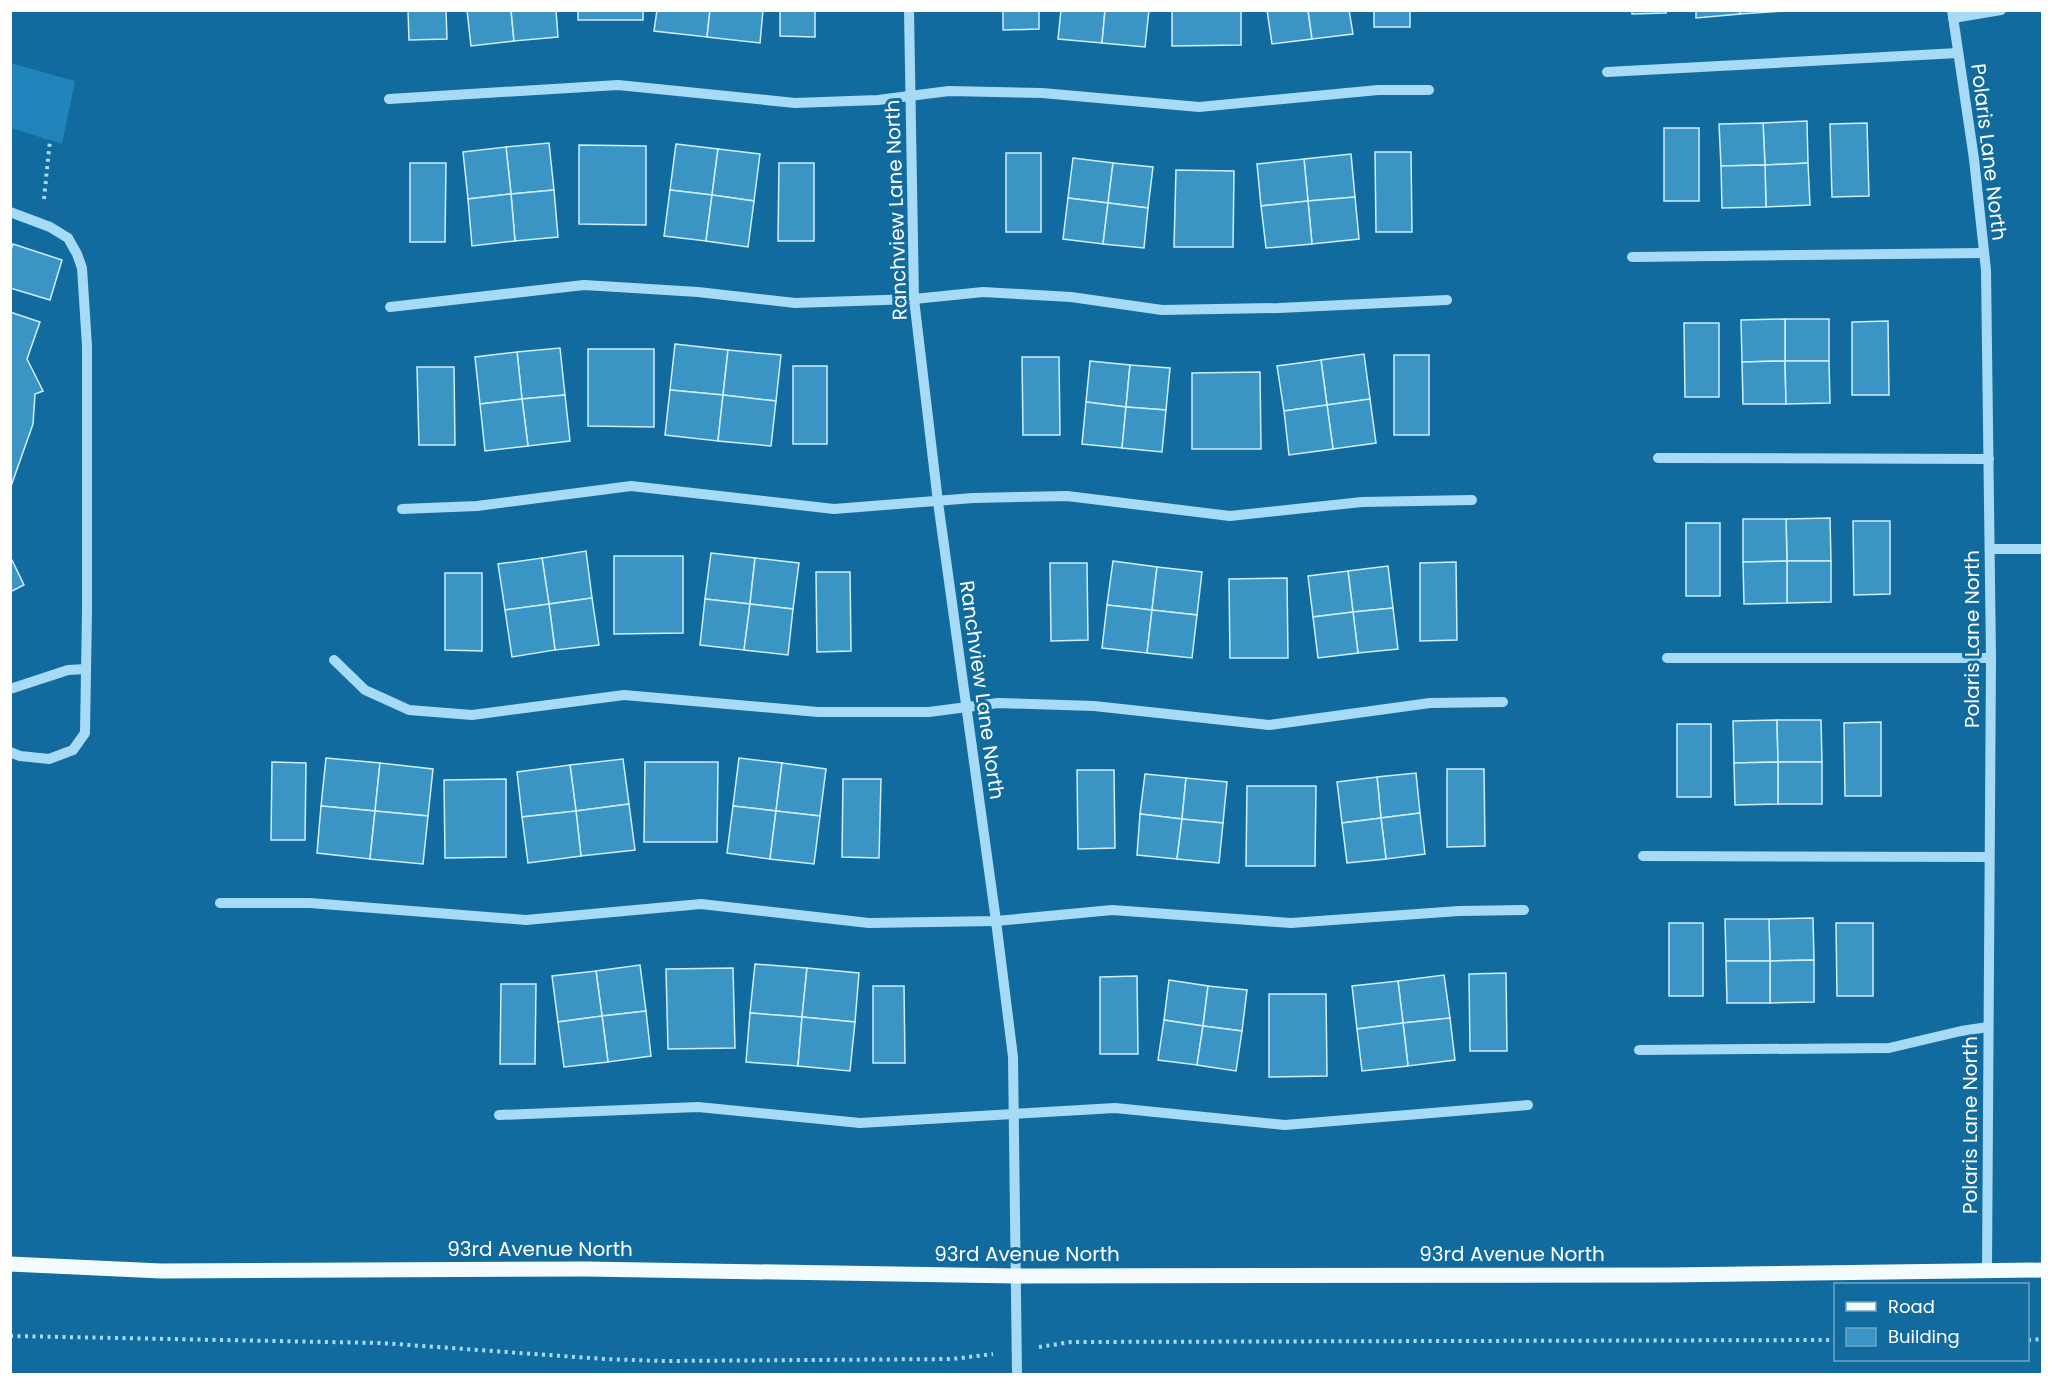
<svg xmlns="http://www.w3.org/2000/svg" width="2053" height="1385" viewBox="0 0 2053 1385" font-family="Poppins,sans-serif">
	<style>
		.green { fill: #2085bb }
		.building { fill: #3a95c5; stroke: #cfeefe; stroke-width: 1.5 }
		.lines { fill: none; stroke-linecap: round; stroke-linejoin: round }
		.path { stroke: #a7daf5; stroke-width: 4; stroke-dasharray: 3 4.5; stroke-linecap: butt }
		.minor { stroke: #a7daf5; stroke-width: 10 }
		.major { stroke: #f4fbff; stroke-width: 15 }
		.labels { text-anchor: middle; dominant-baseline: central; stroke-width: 6; stroke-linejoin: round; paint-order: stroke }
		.street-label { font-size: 20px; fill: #fff; stroke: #116b9e }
	</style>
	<rect width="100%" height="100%" fill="#116b9e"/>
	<polygon class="green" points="10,63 75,81 62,144 11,128"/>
	<g class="building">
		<polygon points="408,10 446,10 447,39 409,40"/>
		<polygon points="467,10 511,10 514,41 471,46"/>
		<polygon points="511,10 556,10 558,37 514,41"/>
		<rect x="578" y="10" width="65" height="10"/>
		<polygon points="657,10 710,10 707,37 654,31"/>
		<polygon points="710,10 763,10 760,43 707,37"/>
		<polygon points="780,10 815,10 815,37 780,36"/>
		<polygon points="1003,10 1039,10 1039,29 1003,30"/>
		<polygon points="1061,10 1105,10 1102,43 1058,39"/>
		<polygon points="1105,10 1149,10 1145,47 1102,43"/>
		<polygon points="1172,10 1241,10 1241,45 1172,46"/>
		<polygon points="1267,10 1308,10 1312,39 1272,44"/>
		<polygon points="1308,10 1349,10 1353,34 1312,39"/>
		<rect x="1374" y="10" width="36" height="17"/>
		<polygon points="1632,10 1666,10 1666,13 1632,14"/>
		<polygon points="1696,10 1740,10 1740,14 1696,18"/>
		<polygon points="1740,10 1784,10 1784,11 1740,14"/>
		<polygon points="1807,121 1808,163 1765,165 1763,123"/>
		<polygon points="1763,123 1765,165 1721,166 1719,124"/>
		<polygon points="1867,123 1869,196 1832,197 1830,124"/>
		<rect x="1664" y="128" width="35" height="73"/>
		<polygon points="549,143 554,190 511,194 506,147"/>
		<polygon points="676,144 718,149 712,195 670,190"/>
		<polygon points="579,145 646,146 646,225 579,224"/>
		<polygon points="506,147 511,194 468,199 463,152"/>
		<polygon points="718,149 760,154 754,201 712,195"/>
		<polygon points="1375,152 1411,152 1412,232 1376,232"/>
		<rect x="1006" y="153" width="35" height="79"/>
		<polygon points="1351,154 1355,197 1308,201 1304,159"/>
		<polygon points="1073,158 1113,163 1108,203 1068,198"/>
		<polygon points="1304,159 1308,201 1261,206 1257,164"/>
		<polygon points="410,163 446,163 445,242 410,242"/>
		<polygon points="779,163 814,163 814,241 778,241"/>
		<polygon points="1113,163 1153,167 1148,208 1108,203"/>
		<polygon points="1808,163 1810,205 1766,207 1765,165"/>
		<polygon points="1765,165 1766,207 1722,208 1721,166"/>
		<polygon points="1176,170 1234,171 1233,247 1174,247"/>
		<polygon points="554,190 558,237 515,241 511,194"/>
		<polygon points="670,190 712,195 706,241 664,236"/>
		<polygon points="511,194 515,241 472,246 468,199"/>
		<polygon points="712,195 754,201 748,247 706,241"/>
		<polygon points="1355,197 1359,239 1312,244 1308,201"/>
		<polygon points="1068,198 1108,203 1103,244 1063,239"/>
		<polygon points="1308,201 1312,244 1266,248 1261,206"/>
		<polygon points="1108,203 1148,208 1144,248 1103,244"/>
		<polygon points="13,244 62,260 50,300 10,288 10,252"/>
		<polygon points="10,312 40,322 27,359 43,391 35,394 33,424 10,489"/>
		<rect x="1785" y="319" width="44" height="42"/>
		<polygon points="1785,319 1785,361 1742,362 1741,320"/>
		<polygon points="1888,321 1889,395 1852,395 1852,322"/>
		<polygon points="1684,323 1719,323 1719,397 1685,397"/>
		<polygon points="675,344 728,350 723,395 670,390"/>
		<polygon points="560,348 565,395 522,399 517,352"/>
		<polygon points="588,349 654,349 654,427 588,426"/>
		<polygon points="728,350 781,355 776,401 723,395"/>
		<polygon points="517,352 522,399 480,404 475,357"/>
		<polygon points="1364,354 1370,399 1327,405 1321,360"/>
		<rect x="1394" y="355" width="35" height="80"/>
		<polygon points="1022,357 1059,357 1060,435 1023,435"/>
		<polygon points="1321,360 1327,405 1284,411 1277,366"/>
		<polygon points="1090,361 1130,365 1126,407 1086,402"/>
		<polygon points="1785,361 1786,404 1743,404 1742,362"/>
		<polygon points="1785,361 1829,361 1830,403 1786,404"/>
		<polygon points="1130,365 1170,368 1166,410 1126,407"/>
		<rect x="793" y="366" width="34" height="78"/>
		<polygon points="417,367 454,367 455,445 419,445"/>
		<polygon points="1260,372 1261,449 1192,449 1192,373"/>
		<polygon points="670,390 723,395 718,441 665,435"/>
		<polygon points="565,395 570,441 528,446 522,399"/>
		<polygon points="723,395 776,401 771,446 718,441"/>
		<polygon points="522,399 528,446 485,451 480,404"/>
		<polygon points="1370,399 1376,443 1333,449 1327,405"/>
		<polygon points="1086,402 1126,407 1122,448 1082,444"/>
		<polygon points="1327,405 1333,449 1289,455 1284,411"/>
		<polygon points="1126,407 1166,410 1162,452 1122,448"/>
		<polygon points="1830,518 1831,561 1787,561 1786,519"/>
		<polygon points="1743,519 1786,519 1787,561 1743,562"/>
		<polygon points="1853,521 1890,521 1890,594 1854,595"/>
		<rect x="1686" y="523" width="34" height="73"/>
		<polygon points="586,551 592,598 549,604 542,558"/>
		<polygon points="711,553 755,558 750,604 705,599"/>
		<polygon points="10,556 24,585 10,592"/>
		<polygon points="614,556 683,556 683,633 614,634"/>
		<polygon points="542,558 549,604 505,610 498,564"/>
		<polygon points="755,558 799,563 793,609 750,604"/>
		<polygon points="1113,561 1157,567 1152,610 1107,605"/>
		<polygon points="1787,561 1831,561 1831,602 1787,603"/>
		<polygon points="1787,561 1787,603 1744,604 1743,562"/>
		<polygon points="1456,562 1457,640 1420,641 1420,563"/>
		<polygon points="1050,563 1087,563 1088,640 1051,641"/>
		<polygon points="1388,566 1393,608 1353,612 1348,571"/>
		<polygon points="1157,567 1202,572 1197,615 1152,610"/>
		<polygon points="1348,571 1353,612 1313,617 1308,576"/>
		<polygon points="816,572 850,572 851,651 817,652"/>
		<polygon points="445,573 482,573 482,651 445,650"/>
		<polygon points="1287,578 1288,658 1230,658 1229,579"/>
		<polygon points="592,598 599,645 555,650 549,604"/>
		<polygon points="705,599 750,604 744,650 700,645"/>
		<polygon points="549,604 555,650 512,657 505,610"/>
		<polygon points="750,604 793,609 788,655 744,650"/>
		<polygon points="1107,605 1152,610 1147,653 1102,648"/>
		<polygon points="1393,608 1398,649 1358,653 1353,612"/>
		<polygon points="1152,610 1197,615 1192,658 1147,653"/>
		<polygon points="1353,612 1358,653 1318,658 1313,617"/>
		<polygon points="1777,720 1778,762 1734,763 1733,721"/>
		<polygon points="1777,720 1821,720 1822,762 1778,762"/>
		<polygon points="1881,722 1881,796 1845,796 1844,723"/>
		<rect x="1677" y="724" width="34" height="73"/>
		<polygon points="326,758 380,763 375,811 321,806"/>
		<polygon points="739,758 782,763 776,811 733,806"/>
		<polygon points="623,759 629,804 576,811 570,765"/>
		<polygon points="272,762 306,763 305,840 271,840"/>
		<polygon points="645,762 718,762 717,842 644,842"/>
		<rect x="1778" y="762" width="44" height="42"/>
		<polygon points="1778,762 1778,804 1735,805 1734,763"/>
		<polygon points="380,763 433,769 428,816 375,811"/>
		<polygon points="782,763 826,769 820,816 776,811"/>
		<polygon points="570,765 576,811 522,817 517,772"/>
		<polygon points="1447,769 1484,769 1485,846 1447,847"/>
		<polygon points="1077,770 1114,770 1115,848 1078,849"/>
		<polygon points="1416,773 1420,813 1381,818 1377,777"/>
		<polygon points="1145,774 1186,778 1182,819 1140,814"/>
		<polygon points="1377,777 1381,818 1342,823 1337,782"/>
		<polygon points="1186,778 1227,782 1223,823 1182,819"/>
		<polygon points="506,779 506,857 445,858 444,780"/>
		<polygon points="843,779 881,779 879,858 842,857"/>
		<polygon points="1247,786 1316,786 1315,866 1246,866"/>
		<polygon points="629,804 635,850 581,856 576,811"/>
		<polygon points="321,806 375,811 370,859 317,853"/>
		<polygon points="733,806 776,811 770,859 727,853"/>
		<polygon points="375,811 428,816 423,864 370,859"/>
		<polygon points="576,811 581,856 528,863 522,817"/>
		<polygon points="776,811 820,816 814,864 770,859"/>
		<polygon points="1420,813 1425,854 1386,859 1381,818"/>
		<polygon points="1140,814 1182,819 1177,859 1137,855"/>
		<polygon points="1381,818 1386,859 1347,863 1342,823"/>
		<polygon points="1182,819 1223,823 1219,863 1177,859"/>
		<polygon points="1813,918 1814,960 1770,961 1769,919"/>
		<polygon points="1725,919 1769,919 1770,961 1726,961"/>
		<rect x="1669" y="923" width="34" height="73"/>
		<polygon points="1836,923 1873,923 1873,996 1837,996"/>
		<polygon points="1814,960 1814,1002 1770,1003 1770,961"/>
		<polygon points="1726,961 1770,961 1770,1003 1727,1003"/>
		<polygon points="755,964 807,968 802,1017 750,1013"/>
		<polygon points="640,965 646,1011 602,1016 596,971"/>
		<polygon points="733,968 735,1048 668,1049 666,969"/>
		<polygon points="807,968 859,973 855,1022 802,1017"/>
		<polygon points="596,971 602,1016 558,1022 552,976"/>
		<polygon points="1506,973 1507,1051 1470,1051 1469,974"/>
		<polygon points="1444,975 1450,1018 1403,1023 1398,981"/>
		<polygon points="1137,976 1138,1054 1100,1054 1100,977"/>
		<polygon points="1169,980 1208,986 1203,1026 1164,1020"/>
		<polygon points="1398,981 1403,1023 1357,1029 1352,986"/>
		<polygon points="501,984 536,984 535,1064 500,1064"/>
		<polygon points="873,986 904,986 905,1063 873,1063"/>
		<polygon points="1208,986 1247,990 1242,1031 1203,1026"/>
		<polygon points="1269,994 1326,994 1327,1076 1269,1077"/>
		<polygon points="646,1011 651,1056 608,1062 602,1016"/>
		<polygon points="750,1013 802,1017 798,1066 746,1062"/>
		<polygon points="602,1016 608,1062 564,1067 558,1022"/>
		<polygon points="802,1017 855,1022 850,1071 798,1066"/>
		<polygon points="1450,1018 1455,1060 1408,1066 1403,1023"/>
		<polygon points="1164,1020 1203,1026 1197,1065 1158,1060"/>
		<polygon points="1403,1023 1408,1066 1362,1071 1357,1029"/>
		<polygon points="1203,1026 1242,1031 1236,1071 1197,1065"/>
	</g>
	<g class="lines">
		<g class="path">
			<polyline points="44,199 50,140"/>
			<polyline points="10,1336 381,1343 604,1359 665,1361 953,1359 993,1354"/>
			<polyline points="2028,1340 2042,1339"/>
			<polyline points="1039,1347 1071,1342 1836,1340"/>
		</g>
		<g class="minor">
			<polyline points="909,10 914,299 938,502 996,921 1013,1057 1017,1374"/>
			<polyline points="1952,10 1974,159 1986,270 1991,658 1987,1270"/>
			<polyline points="1953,18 2001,10"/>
			<polyline points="1607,72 1958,53"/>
			<polyline points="389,99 618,85 795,103 878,100 949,91 1042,93 1199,107 1378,90 1429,90"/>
			<polyline points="10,212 50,227 68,238 77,254 82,268 87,346 87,611 85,733 73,750 49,759 20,756 10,752"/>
			<polyline points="1632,257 1984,253"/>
			<polyline points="390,307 584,285 698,292 795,303 914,299 983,292 1071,297 1162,310 1279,308 1447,300"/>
			<polyline points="1658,458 1989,459"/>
			<polyline points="402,509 477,506 631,486 834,509 973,498 1067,496 1230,516 1362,502 1472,500"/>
			<polyline points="1990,549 2042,549"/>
			<polyline points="1667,658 1991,658"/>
			<polyline points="334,660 365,690 409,710 472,715 624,695 818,712 929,712 998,703 1094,706 1269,725 1430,703 1503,702"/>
			<polyline points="10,689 68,670 86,669"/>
			<polyline points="1643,856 1989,857"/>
			<polyline points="220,903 310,903 526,920 701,904 869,923 996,921 1112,910 1291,923 1459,911 1524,910"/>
			<polyline points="1639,1050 1889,1048 1961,1031 1988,1027"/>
			<polyline points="499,1115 698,1107 860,1123 1115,1108 1285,1125 1528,1105"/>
		</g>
		<polyline class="major" points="10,1264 161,1271 586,1269 1016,1276 1669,1275 2042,1270"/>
	</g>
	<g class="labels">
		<g class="street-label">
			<text transform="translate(1989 152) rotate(83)">Polaris Lane North</text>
			<text transform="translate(896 210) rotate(-92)">Ranchview Lane North</text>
			<text transform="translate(1972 639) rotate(-90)">Polaris Lane North</text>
			<text transform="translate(982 690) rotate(82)">Ranchview Lane North</text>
			<text transform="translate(1970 1125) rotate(-90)">Polaris Lane North</text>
			<text x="540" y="1249">93rd Avenue North</text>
			<text x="1027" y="1254">93rd Avenue North</text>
			<text x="1512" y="1254">93rd Avenue North</text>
		</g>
	</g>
	<rect width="2053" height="1385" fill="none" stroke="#ffffff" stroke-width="24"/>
	<rect x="1834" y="1283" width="195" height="78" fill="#116b9e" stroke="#70a6c5" stroke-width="1.5"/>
	<rect x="1846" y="1302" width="30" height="9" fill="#f4fbff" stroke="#70a6c5" stroke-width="1.5"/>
	<text x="1888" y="1313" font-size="18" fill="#ffffff">Road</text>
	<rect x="1846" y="1328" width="30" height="18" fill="#3a95c5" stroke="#70a6c5" stroke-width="1.5"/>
	<text x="1888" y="1343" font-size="18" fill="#ffffff">Building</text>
</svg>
